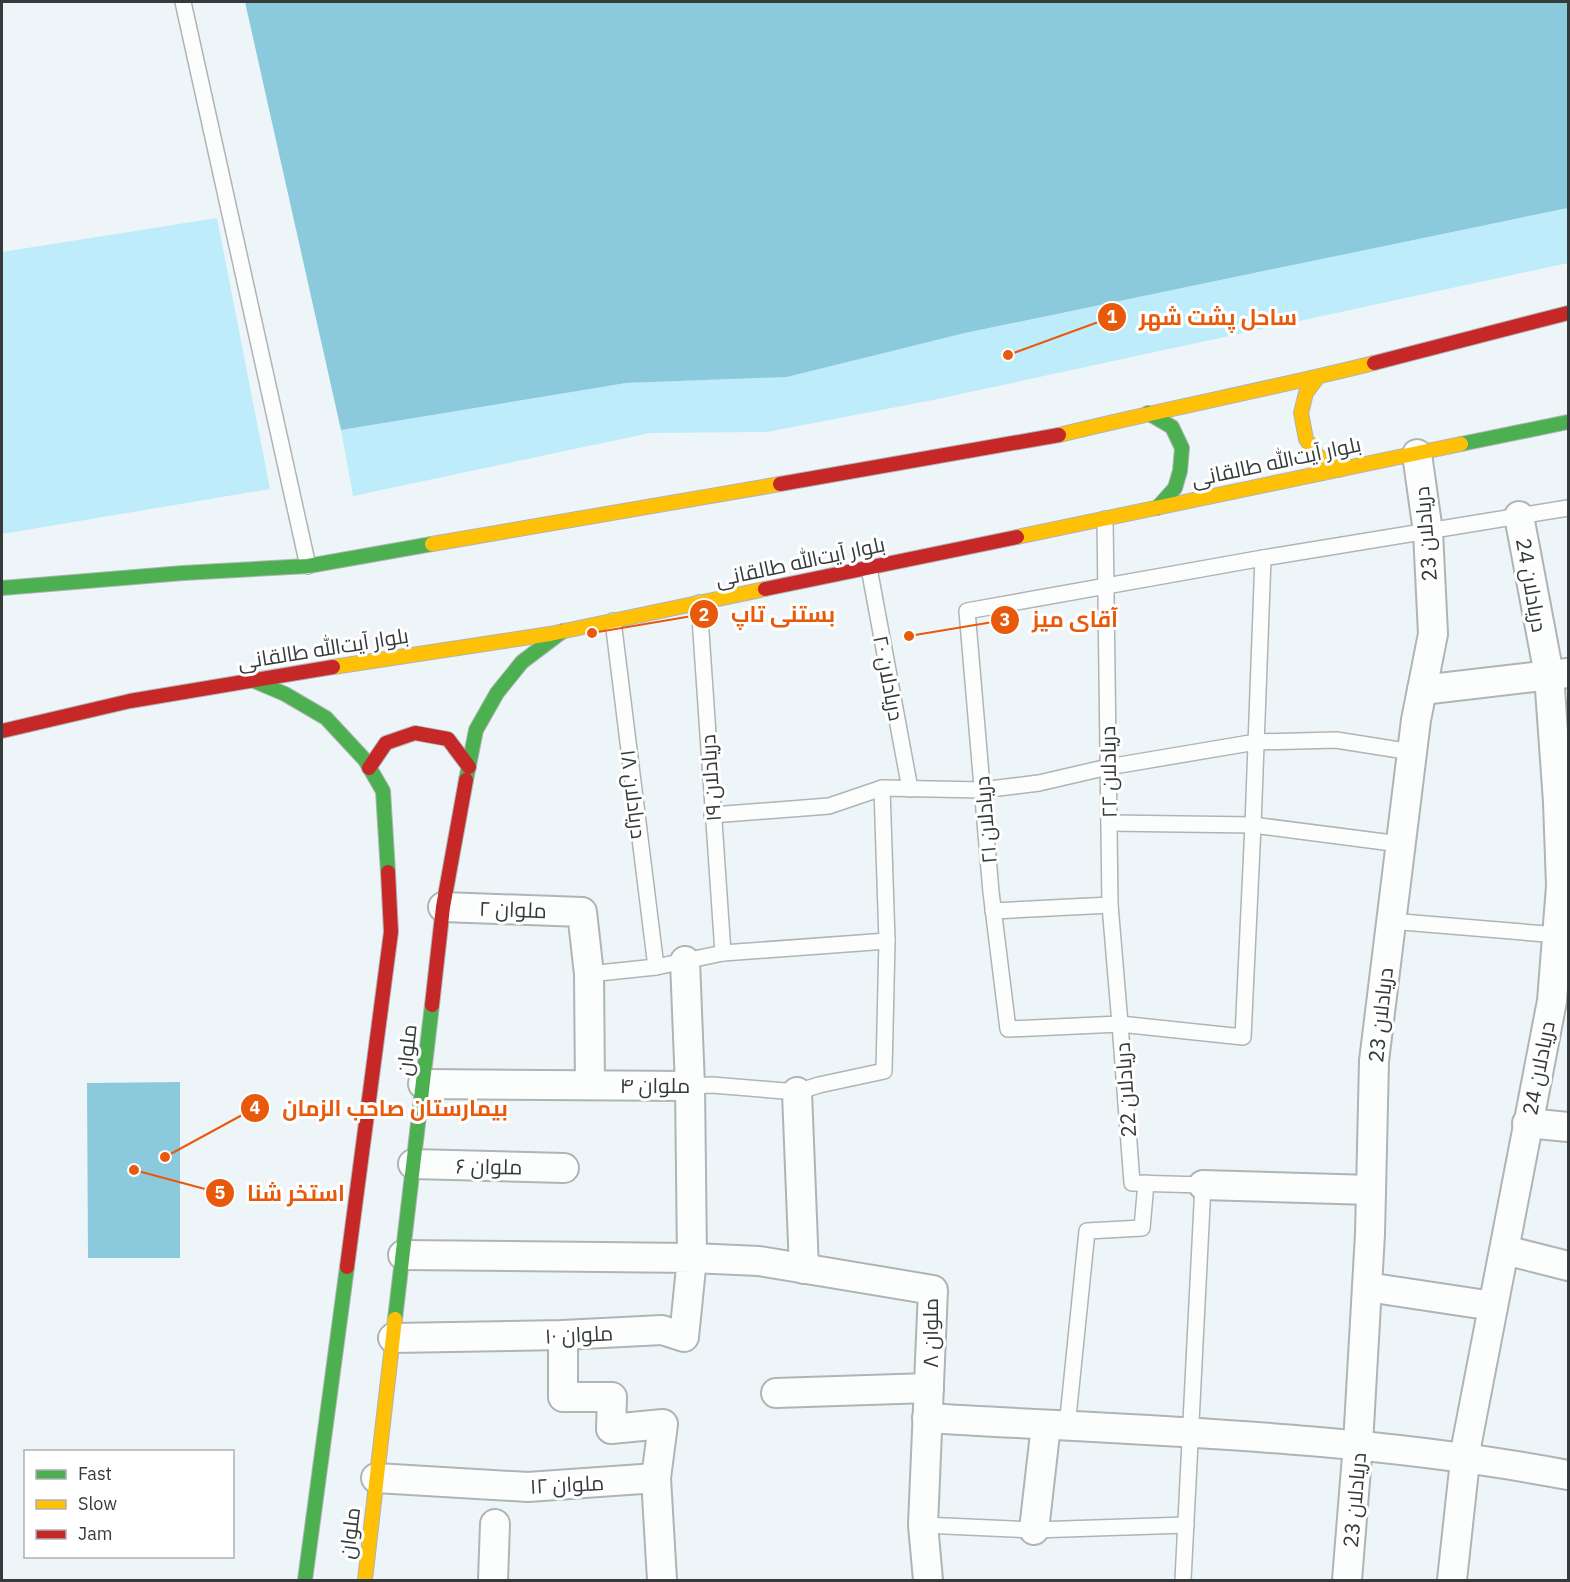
<svg xmlns="http://www.w3.org/2000/svg" width="1570" height="1582" viewBox="0 0 1570 1582" font-family="'IBM Plex Sans',Cairo,sans-serif">
	<style>
		.green { fill: #beecfb }
		.water { fill: #8bcadc }
		.lines { fill: none; stroke-linecap: round; stroke-linejoin: round }
		.lane-casing { stroke: #afb4b5; stroke-width: 18 }
		.street-casing { stroke: #afb4b5; stroke-width: 32 }
		.fast-casing { stroke: #afb4b5; stroke-width: 16 }
		.slow-casing { stroke: #afb4b5; stroke-width: 16 }
		.jam-casing { stroke: #afb4b5; stroke-width: 16 }
		.lane { stroke: #fcfefe; stroke-width: 15 }
		.street { stroke: #fcfefe; stroke-width: 28 }
		.fast { stroke: #4caf50; stroke-width: 14 }
		.slow { stroke: #ffc107; stroke-width: 14 }
		.jam { stroke: #c62828; stroke-width: 14 }
		.labels { text-anchor: middle; dominant-baseline: central; stroke-width: 6; stroke-linejoin: round; paint-order: stroke }
		.street-label { font-size: 21px; fill: #353a3b; stroke: #fff }
		.leader { fill: none; stroke: #e8590c; stroke-width: 2 }
		.callout-dot { fill: #e8590c; stroke: #fff; stroke-width: 2 }
		.mark-label { font-size: 18px; text-anchor: middle; font-weight: bold; fill: #fff }
		.callout-label { font-size: 22px; text-anchor: middle; font-weight: bold; fill: #e8590c; stroke: #fff; stroke-width: 6; stroke-linejoin: round; paint-order: stroke }
	</style>
	<rect width="100%" height="100%" fill="#eef5f8"/>
	<g class="green">
		<polygon points="1568,208 1568,263 933,400 767,432 650,433 353,496 341,430 626,383 787,377 965,333"/>
		<polygon points="217,218 270,489 2,534 2,252"/>
	</g>
	<g class="water">
		<polygon points="245,2 1568,2 1568,208 965,333 787,377 626,383 341,430"/>
		<polygon points="180,1082 180,1258 88,1258 87,1083"/>
	</g>
	<g class="lines">
		<g class="lane-casing">
			<g id="lane">
				<polyline points="183,2 308,566"/>
				<polyline points="1105,519 1110,905 1120,1024 1008,1029 991,892 967,611 1263,558 1568,508"/>
				<polyline points="869,568 910,789"/>
				<polyline points="699,603 723,953"/>
				<polyline points="613,621 656,967"/>
				<polyline points="712,815 829,806 882,788 982,790 1039,783 1108,767 1256,742 1336,740 1412,752"/>
				<polyline points="1109,823 1253,825 1400,844"/>
				<polyline points="993,911 1110,905"/>
				<polyline points="1390,921 1558,935"/>
				<polyline points="589,974 656,967 723,953 887,941"/>
				<polyline points="690,1086 712,1085 797,1092 819,1085 884,1071 887,941 882,788"/>
				<polyline points="1067,1427 1087,1231 1142,1228 1146,1183"/>
				<polyline points="923,1525 1034,1530 1186,1525"/>
				<polyline points="1183,1580 1203,1185 1132,1183 1120,1024 1243,1037 1253,825 1263,558"/>
			</g>
		</g>
		<g class="street-casing">
			<g id="street">
				<polyline points="1422,690 1568,673"/>
				<polyline points="443,907 582,912 589,974 590,1085"/>
				<polyline points="685,961 690,1086 692,1258 759,1261 933,1290 923,1525 928,1580"/>
				<polyline points="423,1084 690,1086"/>
				<polyline points="797,1092 804,1269"/>
				<polyline points="1527,1123 1568,1127"/>
				<polyline points="413,1164 564,1168"/>
				<polyline points="1203,1185 1371,1190"/>
				<polyline points="1505,1250 1568,1266"/>
				<polyline points="1367,1287 1493,1306"/>
				<polyline points="563,1335 563,1397 612,1397 611,1429 663,1424 656,1478"/>
				<polyline points="393,1338 563,1335 662,1330 684,1337 692,1258 403,1255"/>
				<polyline points="776,1393 929,1388"/>
				<path d="M927,1418C1141,1431 1357,1435 1568,1475"/>
				<polyline points="376,1478 528,1487 656,1478 662,1580"/>
				<polyline points="1034,1530 1046,1425"/>
				<polyline points="493,1580 495,1524"/>
				<polyline points="1347,1580 1358,1444 1370,1234 1374,1061 1416,720 1433,634 1428,532 1417,454"/>
				<polyline points="1452,1580 1467,1442 1552,1001 1561,886 1558,802 1549,675 1519,516"/>
			</g>
		</g>
		<g class="fast-casing">
			<g id="fast">
				<polyline points="1148,413 1172,427 1182,448 1180,471 1175,488 1157,508"/>
				<polyline points="1461,444 1568,422"/>
				<polyline points="2,588 183,573 308,566 432,544"/>
				<polyline points="252,680 285,694 326,718 365,760 383,791 388,872"/>
				<polyline points="466,780 476,730 497,693 522,662 563,631"/>
				<polyline points="395,1319 432,1005"/>
				<polyline points="305,1580 347,1267"/>
			</g>
		</g>
		<g class="slow-casing">
			<g id="slow">
				<polyline points="1318,377 1306,393 1301,413 1306,439 1317,455 1339,470"/>
				<path d="M1059,435C1164,409 1270,389 1374,363"/>
				<polyline points="1017,537 1461,444"/>
				<polyline points="432,544 780,484"/>
				<polyline points="333,667 550,634 765,589"/>
				<polyline points="365,1580 395,1319"/>
			</g>
		</g>
		<g class="jam-casing">
			<g id="jam">
				<polyline points="1374,363 1568,313"/>
				<polyline points="780,484 1059,435"/>
				<polyline points="765,589 1017,537"/>
				<polyline points="2,731 130,701 333,667"/>
				<polyline points="369,768 386,743 415,733 448,739 469,767"/>
				<polyline points="432,1005 443,907 466,780"/>
				<polyline points="347,1267 391,932 388,872"/>
			</g>
		</g>
		<use href="#lane" class="lane"/>
		<use href="#street" class="street"/>
		<use href="#fast" class="fast"/>
		<use href="#slow" class="slow"/>
		<use href="#jam" class="jam"/>
	</g>
	<g class="labels">
		<g class="street-label">
			<text transform="translate(1276 461) rotate(-12)">بلوار آیت‌الله طالقانی</text>
			<text transform="translate(1425 534) rotate(-95)">دریادلان 23</text>
			<text transform="translate(800 561) rotate(-12)">بلوار آیت‌الله طالقانی</text>
			<text transform="translate(1532 585) rotate(80)">دریادلان 24</text>
			<text transform="translate(323 648) rotate(-9)">بلوار آیت‌الله طالقانی</text>
			<text transform="translate(889 678) rotate(79)">دریادلان ۲۰</text>
			<text transform="translate(1108 772) rotate(-91)">دریادلان ۲۲</text>
			<text transform="translate(710 778) rotate(-94)">دریادلان ۱۹</text>
			<text transform="translate(634 794) rotate(83)">دریادلان ۱۸</text>
			<text transform="translate(985 820) rotate(-95)">دریادلان ۲۱</text>
			<text transform="translate(513 909) rotate(2)">ملوان ۲</text>
			<text transform="translate(1380 1015) rotate(-84)">دریادلان 23</text>
			<text transform="translate(406 1050) rotate(-84)">ملوان</text>
			<text transform="translate(1538 1068) rotate(-79)">دریادلان 24</text>
			<text x="655" y="1085">ملوان ۴</text>
			<text transform="translate(1125 1090) rotate(-94)">دریادلان 22</text>
			<text transform="translate(489 1166) rotate(1)">ملوان ۶</text>
			<text transform="translate(930 1333) rotate(-90)">ملوان ۸</text>
			<text transform="translate(579 1334) rotate(-3)">ملوان ۱۰</text>
			<text transform="translate(567 1484) rotate(-3)">ملوان ۱۲</text>
			<text transform="translate(1354 1500) rotate(-85)">دریادلان 23</text>
			<text transform="translate(349 1533) rotate(-83)">ملوان</text>
		</g>
	</g>
	<path class="leader" d="M1008 355L1112 317M592 633L704 614M909 636L1005 620M165 1157L255 1108M134 1170L220 1193"/>
	<g class="callout-dot">
		<circle cx="1008" cy="355" r="6"/>
		<circle cx="592" cy="633" r="6"/>
		<circle cx="909" cy="636" r="6"/>
		<circle cx="165" cy="1157" r="6"/>
		<circle cx="134" cy="1170" r="6"/>
		<circle cx="1112" cy="317" r="15"/>
		<circle cx="704" cy="614" r="15"/>
		<circle cx="1005" cy="620" r="15"/>
		<circle cx="255" cy="1108" r="15"/>
		<circle cx="220" cy="1193" r="15"/>
	</g>
	<g class="mark-label">
		<text x="1112" y="323">1</text>
		<text x="704" y="621">2</text>
		<text x="1005" y="626">3</text>
		<text x="255" y="1114">4</text>
		<text x="220" y="1199">5</text>
	</g>
	<g class="callout-label">
		<text x="1218" y="325">ساحل پشت شهر</text>
		<text x="783" y="622">بستنی تاپ</text>
		<text x="1075" y="627">آقای میز</text>
		<text x="395" y="1116">بیمارستان صاحب الزمان</text>
		<text x="296" y="1201">استخر شنا</text>
	</g>
	<rect width="1570" height="1582" fill="none" stroke="#353a3b" stroke-width="6"/>
	<rect x="24" y="1450" width="210" height="108" fill="#ffffff" stroke="#aeb0b1" stroke-width="1.5"/>
	<rect x="36" y="1470" width="30" height="9" fill="#4caf50" stroke="#aeb0b1" stroke-width="1.5"/>
	<text x="78" y="1480" font-size="18" fill="#353a3b">Fast</text>
	<rect x="36" y="1500" width="30" height="9" fill="#ffc107" stroke="#aeb0b1" stroke-width="1.5"/>
	<text x="78" y="1510" font-size="18" fill="#353a3b">Slow</text>
	<rect x="36" y="1530" width="30" height="9" fill="#c62828" stroke="#aeb0b1" stroke-width="1.5"/>
	<text x="78" y="1540" font-size="18" fill="#353a3b">Jam</text>
</svg>
